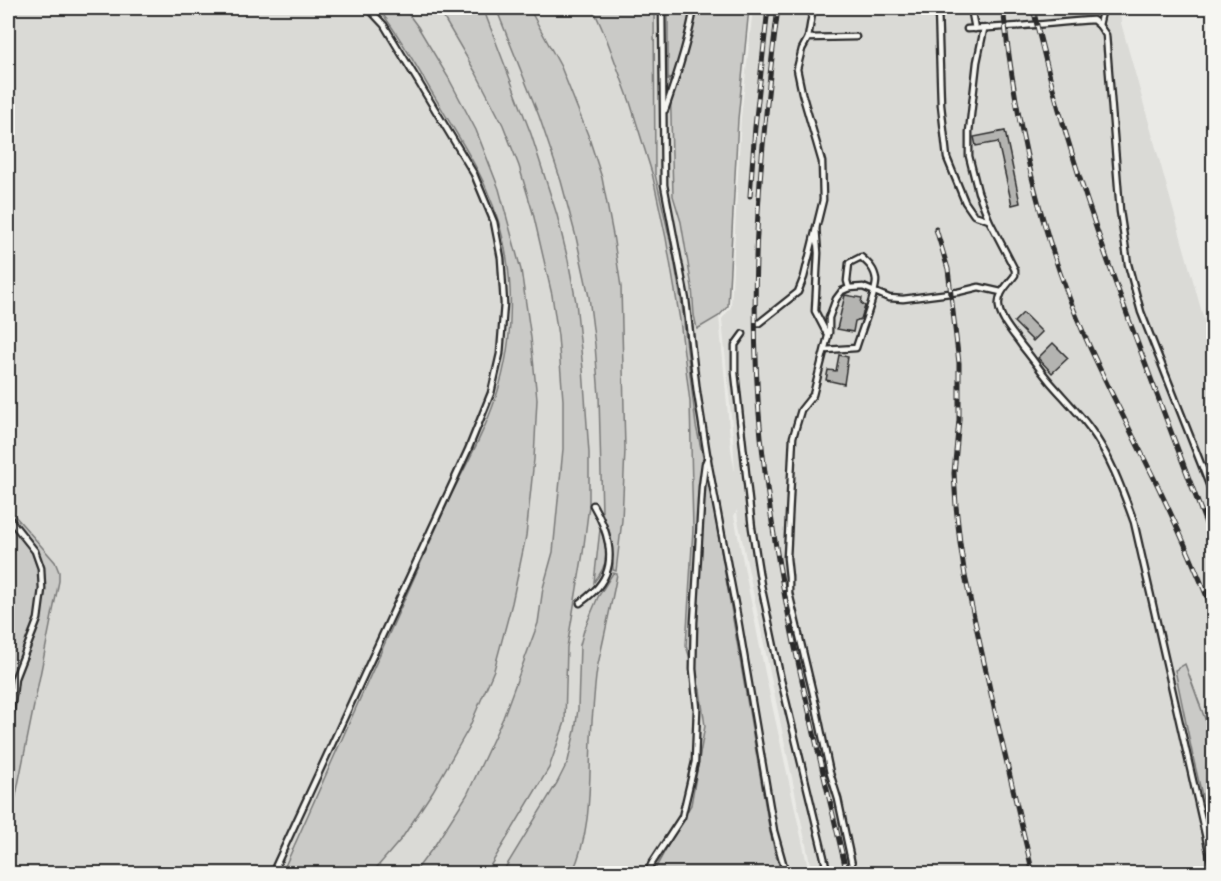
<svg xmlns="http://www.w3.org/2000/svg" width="1221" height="881" viewBox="0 0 1221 881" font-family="'Gochi Hand',sans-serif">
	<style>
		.built { fill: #dadad6 }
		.green { fill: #cacac7; stroke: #7a7a79; stroke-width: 1.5 }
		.building { fill: #b4b4b1; stroke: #2b2b2b; stroke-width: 1.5 }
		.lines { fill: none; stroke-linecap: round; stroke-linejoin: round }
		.service-casing { stroke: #2b2b2b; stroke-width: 9 }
		.service { stroke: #f6f6f2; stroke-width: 4.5 }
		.rail-casing { stroke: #2b2b2b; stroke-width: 5 }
		.rail { stroke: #f6f6f2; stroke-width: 3; stroke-dasharray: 9; stroke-linecap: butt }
	</style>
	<rect width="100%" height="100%" fill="#eaeae6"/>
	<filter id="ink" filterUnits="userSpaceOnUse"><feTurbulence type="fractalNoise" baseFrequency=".0167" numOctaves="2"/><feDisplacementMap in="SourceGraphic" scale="12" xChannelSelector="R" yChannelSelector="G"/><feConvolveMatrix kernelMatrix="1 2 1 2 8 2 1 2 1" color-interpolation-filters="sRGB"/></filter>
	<g filter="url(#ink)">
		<polygon class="built" points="8,8 749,8 738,121 728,306 719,316 731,449 735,473 733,437 722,319 731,307 741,118 753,8 1120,8 1121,23 1213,352 1213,873 812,873 738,520 737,510 734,516 765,673 809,873 8,873"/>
		<g class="green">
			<path d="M378,8H404L418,27L448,77L476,130L499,189L521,270L531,338L537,399L534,459L526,536L512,603L494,670L469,728L433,791L402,838L372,873H282L452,493C468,462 485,430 496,397C518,330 515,252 486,188C473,158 455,132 439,104C419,72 402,38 378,8Z"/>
			<polygon points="438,8 483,8 531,134 557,215 568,260 576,302 583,369 589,453 589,505 583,553 567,647 565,722 549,768 486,873 414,873 435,845 467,795 503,718 538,623 543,588 553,552 563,449 563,400 558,336 552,295 533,213 519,166 503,125 476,73"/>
			<polygon points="496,8 529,8 561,67 588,135 602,178 613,235 621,287 625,449 622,520 616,571 613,570 612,545 609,530 602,513 599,396 595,345 589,297 576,237 561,181 539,116"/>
			<polygon points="593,8 654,8 655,174 673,253 682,305 696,426 712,498 770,832 776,856 782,873 653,873 679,825 691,805 705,726 700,690 686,646 693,529 690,402 680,320 666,238 652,173 630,102 607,40"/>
			<polygon points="668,8 749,8 738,119 728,306 719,316 697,329 694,315 692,287 681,222 673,196 670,77 668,81"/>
			<polygon points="8,508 55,562 59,572 59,581 8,835"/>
			<path d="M600,529C609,551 609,564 594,582Z"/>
			<path d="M613,573L617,574C611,606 604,637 597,669C595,682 594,697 593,710C587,764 596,823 572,873H502L557,783L568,761L575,731L578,709L580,645L584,630L598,597Z"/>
			<polygon points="1185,664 1213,741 1213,842 1193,757 1175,670"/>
		</g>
		<g class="building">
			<polygon points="1005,131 1020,203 1012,205 998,142 976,146 974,137"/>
			<polygon points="845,295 862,298 861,303 865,306 861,319 855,321 853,332 837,329"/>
			<polygon points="1023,313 1042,332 1033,341 1014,322"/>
			<polygon points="1053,343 1068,358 1052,373 1038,358"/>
			<polygon points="839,355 848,357 844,384 826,380 828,370 836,371"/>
		</g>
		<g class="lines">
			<g class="service-casing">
				<g id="service">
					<polyline points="662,8 664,185 686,300 697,392 709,467 738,620 774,831 786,874"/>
					<polyline points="938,8 941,105 947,158 965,202 974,215 989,220"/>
					<polyline points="971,8 975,29"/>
					<polyline points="1099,25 1103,8"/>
					<path d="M967,29C1009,28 1051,23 1093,20L1099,25L1106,35L1120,211L1128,264L1141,312L1214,497"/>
					<path d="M984,29L977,62L969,132V156L978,192L989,220L1015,270V275C1008,285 997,293 999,307C1001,321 1014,334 1022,346C1032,358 1040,370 1050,382C1063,397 1077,411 1089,427C1110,455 1122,489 1134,522L1214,873"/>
					<polyline points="808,38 813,8"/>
					<path d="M665,110C677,76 688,43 694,8"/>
					<polyline points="816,227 818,253 815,311 828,336 813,395 801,410 793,437 787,558 789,577 789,593 816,706 830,773 838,799 854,874"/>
					<polyline points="759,323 798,292 804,277 823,200 822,162 802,93 797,69 802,49 808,38 856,37"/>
					<polyline points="829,333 829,318 836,299 842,291 849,288 863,287 889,298 903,299 958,292 979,287 1001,292"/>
					<polyline points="743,334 735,345 735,373 752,528 761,585 781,680 828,874"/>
					<path d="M825,350L856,348C860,334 877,292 876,280C875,269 868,263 861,257L849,263L847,281L849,288"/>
					<polyline points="8,517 35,551 41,568 42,589 38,619 15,678 8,737"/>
					<path d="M580,603C588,597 596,591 601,583C618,559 606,527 593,505"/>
					<polyline points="272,874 468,450 491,393 500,354 504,304 501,258 494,222 474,174 384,25 368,8"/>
					<polyline points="647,874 652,863 682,817 695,762 697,709 693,669 694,622 702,487 705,464 708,457"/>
				</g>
			</g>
			<use href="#service" class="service"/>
			<g class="rail-casing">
				<g id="rail">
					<path d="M778,8C760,150 747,293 761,437C776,585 813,729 847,874"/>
					<path d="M1003,8C1014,108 1033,205 1070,300C1090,352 1116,402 1141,452C1168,505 1192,559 1214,614"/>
					<path d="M1033,8C1074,192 1148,368 1214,545"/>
					<polyline points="750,196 755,127 768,8"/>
					<polyline points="936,229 948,269 959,363 959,420 954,473 956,506 960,543 965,576 997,721 1033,874"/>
				</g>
			</g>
			<use href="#rail" class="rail"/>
		</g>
	</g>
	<rect width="1221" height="881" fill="none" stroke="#f6f6f2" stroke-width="30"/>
	<rect x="15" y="15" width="1191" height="851" fill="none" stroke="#2b2b2b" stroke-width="2" filter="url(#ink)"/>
</svg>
